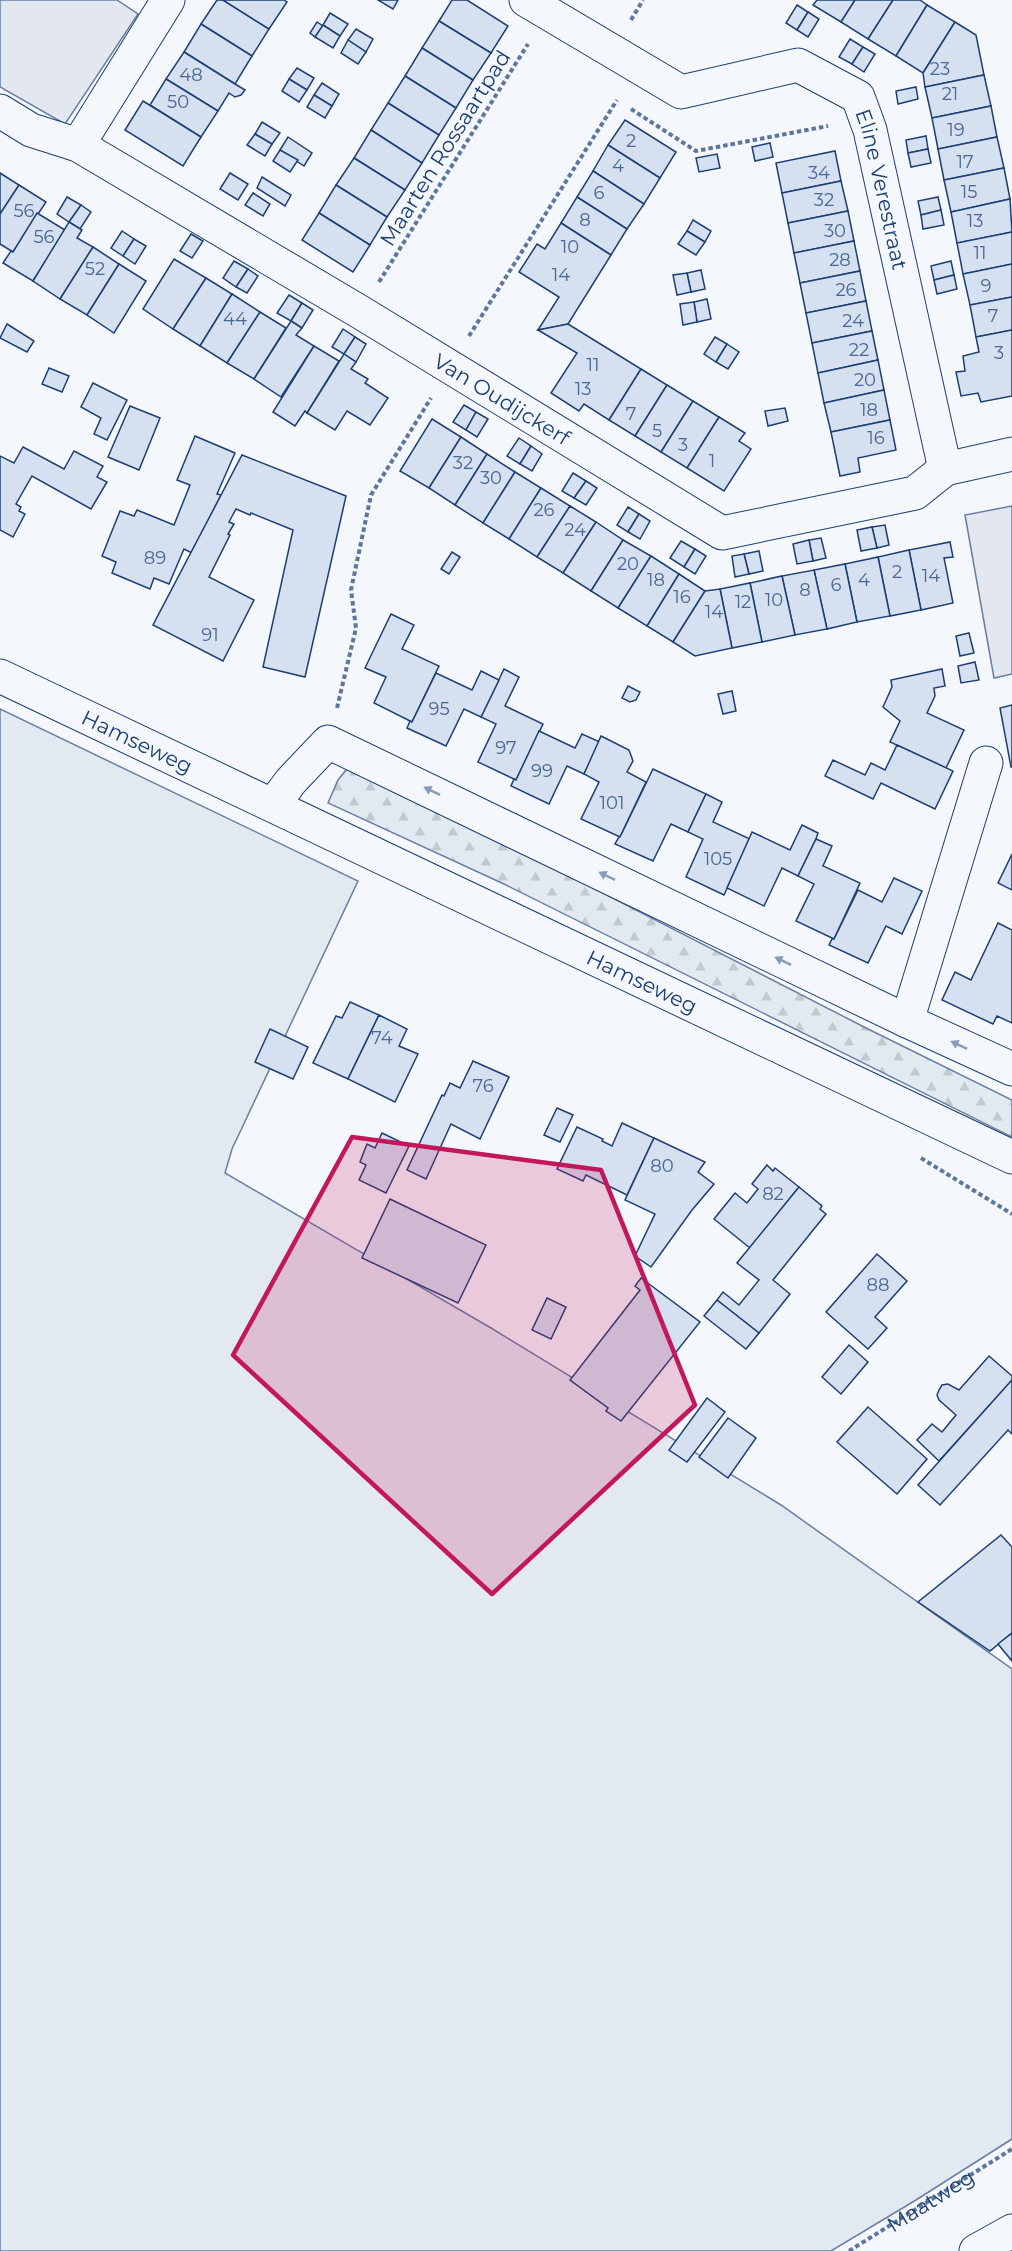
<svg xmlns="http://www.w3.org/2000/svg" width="1012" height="2251" viewBox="0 0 1012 2251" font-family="Montserrat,sans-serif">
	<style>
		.green { fill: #e3e9f0; stroke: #687fa3; stroke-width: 1.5 }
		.forest { fill: url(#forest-firs); stroke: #687fa3; stroke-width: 1.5 }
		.parking { fill: #e3e8f0; stroke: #687fa3; stroke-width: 1.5 }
		.building { fill: #d5e0f0; stroke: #1d3f73; stroke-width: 1.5 }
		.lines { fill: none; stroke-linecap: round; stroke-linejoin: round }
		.street-casing { stroke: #1d3f73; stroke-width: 35 }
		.secondary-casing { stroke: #1d3f73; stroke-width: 35 }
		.path { stroke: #5e769c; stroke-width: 4; stroke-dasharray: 4.5 3; stroke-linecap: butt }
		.street { stroke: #f4f7fb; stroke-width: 33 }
		.secondary { stroke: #f4f7fb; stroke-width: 33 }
		.oneway { fill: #889bb7 }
		.marked { fill: #c2185b; fill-opacity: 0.2; stroke: #c2185b; stroke-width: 4.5; stroke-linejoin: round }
		.labels { text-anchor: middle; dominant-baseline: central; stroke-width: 4.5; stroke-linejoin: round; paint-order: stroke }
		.number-label { font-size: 18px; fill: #4b6792 }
		.street-label { font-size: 21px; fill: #1d3f73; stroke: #f4f7fb }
	</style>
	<defs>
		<pattern id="forest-firs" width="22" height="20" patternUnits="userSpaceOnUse" patternTransform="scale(1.5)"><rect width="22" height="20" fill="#e3e9f0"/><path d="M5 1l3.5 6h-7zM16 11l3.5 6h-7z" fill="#c2c9d1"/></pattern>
	</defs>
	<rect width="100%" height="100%" fill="#f4f7fb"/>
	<polygon class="green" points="0,709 358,881 232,1149 225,1173 491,1328 781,1505 1012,1669 1012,2139 916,2200 831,2251 0,2251"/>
	<polygon class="forest" points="351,764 868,1029 1012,1100 1012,1137 504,884 328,803 338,780"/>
	<g class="parking">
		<polygon points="0,0 117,0 138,14 65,124 0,87"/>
		<polygon points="1012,506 1012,674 994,678 965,515"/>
	</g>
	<g class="building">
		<polygon points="217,0 223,0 269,29 252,56 201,24"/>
		<polygon points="223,0 284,0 287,2 269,29"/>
		<polygon points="378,0 398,0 393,9"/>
		<polygon points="452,0 467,0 508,26 491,53 439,21"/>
		<polygon points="817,0 855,0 841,22 813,5"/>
		<polygon points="855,0 893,0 868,39 841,22"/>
		<polygon points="893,0 920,0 927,5 896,56 868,39"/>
		<polygon points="797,5 808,12 797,30 786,23"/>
		<polygon points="927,5 955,22 923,73 896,56"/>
		<polygon points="808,12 819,19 808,37 797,30"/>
		<polygon points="330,13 348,24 340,36 323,25"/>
		<polygon points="439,21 491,53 473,80 422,48"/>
		<polygon points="317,22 323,26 315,37 310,33"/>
		<polygon points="955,22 976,35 984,75 925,87 923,73"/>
		<polygon points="201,24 252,56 235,84 184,52"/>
		<polygon points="323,25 340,36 333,48 315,37"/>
		<polygon points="356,29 373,39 366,52 348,40"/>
		<polygon points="850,39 863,47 852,64 839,57"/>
		<polygon points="348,40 366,52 358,64 341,53"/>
		<polygon points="863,47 875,54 864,72 852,64"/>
		<polygon points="422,48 473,80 456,108 405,76"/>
		<polygon points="184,52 235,84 245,90 241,95 235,97 229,93 218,111 166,79"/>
		<polygon points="297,68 314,78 307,90 289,79"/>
		<polygon points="984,75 991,106 932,118 925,87"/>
		<polygon points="405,76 456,108 439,135 388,103"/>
		<polygon points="166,79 218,111 201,137 150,105"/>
		<polygon points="289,79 307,90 299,102 282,91"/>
		<polygon points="322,83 339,94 332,106 314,95"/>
		<polygon points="916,87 918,99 898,104 896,91"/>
		<polygon points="314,95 332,106 325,118 307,107"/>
		<polygon points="143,101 201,137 183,166 125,130"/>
		<polygon points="388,103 439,135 422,163 371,130"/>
		<polygon points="991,106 997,137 938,149 932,118"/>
		<polygon points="625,120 676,152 660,178 608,145"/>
		<polygon points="262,122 280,133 272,144 255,134"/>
		<polygon points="371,130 422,163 405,190 354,158"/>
		<polygon points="255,134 272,144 265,156 247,145"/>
		<polygon points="926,136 928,149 908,153 906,140"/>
		<polygon points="288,137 312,153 304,166 280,150"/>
		<polygon points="997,137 1004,168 944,180 938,149"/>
		<polygon points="770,143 773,157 755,161 752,147"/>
		<polygon points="608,145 660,178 644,204 593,171"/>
		<polygon points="928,149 931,163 911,167 908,153"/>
		<polygon points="280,150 298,160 290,172 273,161"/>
		<polygon points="835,151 841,181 782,193 776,163"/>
		<polygon points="717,154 720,168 699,172 696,158"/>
		<polygon points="354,158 405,190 387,217 336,185"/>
		<polygon points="1004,168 1010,199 951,212 944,180"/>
		<polygon points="593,171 644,204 627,229 577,197"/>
		<polygon points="0,173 19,185 0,214"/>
		<polygon points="230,173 248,184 238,200 220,189"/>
		<polygon points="262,177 291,195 285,206 257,188"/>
		<polygon points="841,181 848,211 788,223 782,193"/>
		<polygon points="19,185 46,202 13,252 0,244 0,214"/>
		<polygon points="336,185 387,217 370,245 319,213"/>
		<polygon points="253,193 270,204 263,216 245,205"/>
		<polygon points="67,197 81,205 69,222 57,214"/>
		<polygon points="577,197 627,229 611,255 561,223"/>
		<polygon points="938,197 941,210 921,215 918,201"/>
		<polygon points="1010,199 1012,232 957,243 951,212"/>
		<polygon points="81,205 91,212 80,229 69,222"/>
		<polygon points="941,210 944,225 923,229 921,215"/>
		<polygon points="848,211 854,241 794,253 788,223"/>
		<polygon points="37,213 65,230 33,281 3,263 11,251 13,252"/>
		<polygon points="319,213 370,245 353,272 302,240"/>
		<polygon points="693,220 711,231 705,242 687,231"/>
		<polygon points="69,222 82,230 77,238 93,247 60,299 33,281"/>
		<polygon points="561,223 611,255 568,324 538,330 559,297 519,272 537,244 545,249"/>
		<polygon points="122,231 134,239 123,256 111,248"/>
		<polygon points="687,231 705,242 696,255 678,244"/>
		<polygon points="1012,232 1012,264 963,274 957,243"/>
		<polygon points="191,234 203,241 192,258 180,251"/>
		<polygon points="134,239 146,246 135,264 123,256"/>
		<polygon points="854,241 860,271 800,283 794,253"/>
		<polygon points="93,247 119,264 87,315 60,299"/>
		<polygon points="174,259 206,278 173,329 143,309"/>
		<polygon points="234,261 248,269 236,287 223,278"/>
		<polygon points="951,261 954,275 934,280 931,266"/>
		<polygon points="119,264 146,281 114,333 87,315"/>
		<polygon points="1012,264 1012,297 970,305 963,274"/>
		<polygon points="248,269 258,276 247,293 236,287"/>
		<polygon points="701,270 705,289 691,292 687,273"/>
		<polygon points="860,271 866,301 806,313 800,283"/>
		<polygon points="687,273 691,292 677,295 673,275"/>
		<polygon points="954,275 957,289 937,294 934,280"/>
		<polygon points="206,278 232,294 200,346 173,329"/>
		<polygon points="232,294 260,312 227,363 200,346"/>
		<polygon points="289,295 302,303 291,321 277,313"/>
		<polygon points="1012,297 1012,330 976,337 970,305"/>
		<polygon points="707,299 711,319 697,322 694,302"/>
		<polygon points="866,301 872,331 812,343 806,313"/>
		<polygon points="694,302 697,322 683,325 680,304"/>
		<polygon points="302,303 313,310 302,328 291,321"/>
		<polygon points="260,312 286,328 254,379 227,363"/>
		<polygon points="291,321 302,328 296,335 314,346 281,397 254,379"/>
		<polygon points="7,324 34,341 27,352 0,338"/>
		<polygon points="568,324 641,369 609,420 584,404 579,411 551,393 577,353 538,330"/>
		<polygon points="343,329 355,337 344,354 332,347"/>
		<polygon points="1012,330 1012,396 981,402 978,393 961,396 956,372 965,371 963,356 979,352 976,337"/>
		<polygon points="872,331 878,360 818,373 812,343"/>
		<polygon points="355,337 366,344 356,362 344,354"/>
		<polygon points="715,337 727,344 716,362 704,354"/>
		<polygon points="727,344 739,352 728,369 716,362"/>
		<polygon points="314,346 339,361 307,413 305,411 295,426 273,412"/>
		<polygon points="344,354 356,362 351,369 368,379 365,383 388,398 370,425 347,411 335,430 307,413"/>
		<polygon points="878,360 884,390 824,403 818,373"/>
		<polygon points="49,368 69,376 62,392 42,384"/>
		<polygon points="641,369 667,385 635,436 609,420"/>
		<polygon points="93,383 127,400 107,440 94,434 101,418 81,407"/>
		<polygon points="667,385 693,401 661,452 635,436"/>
		<polygon points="884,390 890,420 831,432 824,403"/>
		<polygon points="693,401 719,417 687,468 661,452"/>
		<polygon points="464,405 476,412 466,430 453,422"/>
		<polygon points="130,406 160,418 139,470 108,457"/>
		<polygon points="785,408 788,421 768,426 765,411"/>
		<polygon points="476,412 488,419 477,437 466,430"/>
		<polygon points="719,417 745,433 739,441 751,449 724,491 687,468"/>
		<polygon points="432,419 461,437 429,488 400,471"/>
		<polygon points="890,420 896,450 858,458 860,472 840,476 831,432"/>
		<polygon points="195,436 235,453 217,494 221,495 192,553 184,549 169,584 154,578 150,589 112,573 116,562 102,556 120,511 134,516 137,510 174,525 190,485 177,480"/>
		<polygon points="461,437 487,454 455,505 429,488"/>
		<polygon points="519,438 531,446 520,464 507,456"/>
		<polygon points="531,446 542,454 532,471 520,464"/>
		<polygon points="23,447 64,469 74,451 103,466 97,477 107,482 91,509 32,476 16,504 21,507 19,511 25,514 13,537 0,530 0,456 14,463"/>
		<polygon points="487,454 515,472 483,523 455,505"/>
		<polygon points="242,455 346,496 305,677 263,667 293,530 251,513 250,515 236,509 229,522 234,524 228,534 230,535 209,577 254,600 223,661 153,625"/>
		<polygon points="515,472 541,488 509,539 483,523"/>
		<polygon points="573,473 586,481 574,498 562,491"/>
		<polygon points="586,481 597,488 586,505 574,498"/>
		<polygon points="541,488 570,506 537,557 509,539"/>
		<polygon points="570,506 596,522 563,573 537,557"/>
		<polygon points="628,507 639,514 628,532 617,525"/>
		<polygon points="639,514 650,521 640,539 628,532"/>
		<polygon points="596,522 623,540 591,591 563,573"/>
		<polygon points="885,525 889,545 877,548 872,527"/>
		<polygon points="872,527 877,548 861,551 857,530"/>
		<polygon points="821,538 826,558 813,561 809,540"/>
		<polygon points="623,540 651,556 618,608 591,591"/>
		<polygon points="809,540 813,561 797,564 793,544"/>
		<polygon points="681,541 695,549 684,567 670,558"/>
		<polygon points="950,542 953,557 944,558 953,603 921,610 909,550"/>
		<polygon points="695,549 706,556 695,574 684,567"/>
		<polygon points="909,550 921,610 890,616 878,557"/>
		<polygon points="759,551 763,571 749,574 744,554"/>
		<polygon points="452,552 460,557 449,574 441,569"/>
		<polygon points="744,554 749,574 735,577 732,556"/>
		<polygon points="651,556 679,574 647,626 618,608"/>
		<polygon points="878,557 890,616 857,622 845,564"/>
		<polygon points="845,564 857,622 827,629 814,570"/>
		<polygon points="814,570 827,629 795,635 782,576"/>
		<polygon points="679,574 705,591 673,642 647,626"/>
		<polygon points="782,576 795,635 762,642 750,583"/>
		<polygon points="750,583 762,642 732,648 720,589"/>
		<polygon points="720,589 732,648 695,656 673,642 705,591"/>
		<polygon points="391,614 414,625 402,649 439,666 412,722 374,703 386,677 365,668"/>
		<polygon points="969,633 974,653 960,656 956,636"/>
		<polygon points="975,662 979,680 961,683 958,666"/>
		<polygon points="504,669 519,677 505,706 543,724 516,780 478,762 496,724 481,717"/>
		<polygon points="942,669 945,686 934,688 935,696 927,713 964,730 946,768 890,742 900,721 883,707 892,687 891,680"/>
		<polygon points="481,671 499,680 481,717 464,709 446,746 407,728 410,721 412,722 436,673 472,690"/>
		<polygon points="628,686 640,692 636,700 630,702 622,698"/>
		<polygon points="732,691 736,711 723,714 718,694"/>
		<polygon points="1012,705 1012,767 1011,767 1000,708"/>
		<polygon points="539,731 575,748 582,734 600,742 584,774 567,766 549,804 511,786 514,779 516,780"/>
		<polygon points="601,736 629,750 633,761 627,772 646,782 620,837 581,819 599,782 584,774"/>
		<polygon points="897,745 953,771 935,809 881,783 873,799 825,776 833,760 865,775 871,763 885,770"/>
		<polygon points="653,769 706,794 688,832 671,824 653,861 615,844 619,837 620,837"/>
		<polygon points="706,794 722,802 713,822 750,839 724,895 686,877 703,839 688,832"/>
		<polygon points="802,825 818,833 816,839 798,876 782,868 764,906 727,888 752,832 790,850"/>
		<polygon points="816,839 832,846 823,866 860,883 834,939 796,921 814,884 798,876"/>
		<polygon points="1012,854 1012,890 998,883"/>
		<polygon points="894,878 922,891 902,934 886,926 868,963 829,945 832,939 834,939 858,890 882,902"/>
		<polygon points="998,923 1012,930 1012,1023 997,1016 993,1024 942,1000 955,972 971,980"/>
		<polygon points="350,1002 379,1015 348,1079 313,1063 336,1016 342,1018"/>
		<polygon points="379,1015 407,1029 399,1046 418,1054 395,1102 348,1079"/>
		<polygon points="270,1029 308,1047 293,1079 255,1062"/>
		<polygon points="473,1061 509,1077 480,1139 451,1124 426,1179 407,1170 442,1095 444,1096 450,1083 460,1088"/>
		<polygon points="557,1108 573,1115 560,1142 544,1135"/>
		<polygon points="622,1123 654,1138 627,1195 586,1175 583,1181 557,1169 577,1127 603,1139 602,1141 612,1146"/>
		<polygon points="382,1133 409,1146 386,1193 359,1180 366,1165 360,1162 367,1144 375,1148"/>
		<polygon points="654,1138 705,1162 698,1172 714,1184 692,1210 651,1267 635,1256 655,1214 625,1200"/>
		<polygon points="767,1165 773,1171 775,1168 799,1187 750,1248 714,1219 735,1193 747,1203 758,1189 752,1184"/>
		<polygon points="799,1187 822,1206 820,1209 826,1214 773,1280 790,1294 759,1333 717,1300 723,1292 739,1305 759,1280 737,1263"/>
		<polygon points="390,1199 486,1245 458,1303 362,1258"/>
		<polygon points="877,1254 907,1281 875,1317 887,1328 868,1349 826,1312"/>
		<polygon points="641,1278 700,1322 621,1421 606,1411 608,1408 570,1380 640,1290 635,1286"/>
		<polygon points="547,1298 566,1307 551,1339 532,1330"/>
		<polygon points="717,1300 759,1333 746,1349 704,1316"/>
		<polygon points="849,1345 868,1362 841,1394 822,1377"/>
		<polygon points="989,1356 1012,1376 1012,1380 939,1461 917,1440 932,1424 942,1432 956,1415 939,1400 937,1395 939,1390 942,1385 948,1384 959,1390"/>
		<polygon points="1012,1380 1012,1434 1008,1430 940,1505 918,1485"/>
		<polygon points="707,1398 725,1412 687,1462 669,1450"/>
		<polygon points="868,1407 927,1459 897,1494 837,1442"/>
		<polygon points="728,1418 756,1438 728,1478 699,1457"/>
		<polygon points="1001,1535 1012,1547 1012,1633 990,1651 918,1602"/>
		<polygon points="1012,1633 1012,1661 998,1644"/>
	</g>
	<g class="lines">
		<g class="street-casing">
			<g id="street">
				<path id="s2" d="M526,0L681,92L798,65L858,97L870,130L945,469"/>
				<path id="s3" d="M0,111L31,130L78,145L360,312L722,533L915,493L945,469L1012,454"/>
				<polyline points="78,145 168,0"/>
				<polyline points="273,805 291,781 328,742 907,1021 1012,1069"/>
				<polyline points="907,1021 986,763"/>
			</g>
		</g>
		<g class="secondary-casing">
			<g id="secondary">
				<path id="s4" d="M0,676L1012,1157"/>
				<polyline points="976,2251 1012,2231"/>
			</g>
		</g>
		<g class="path">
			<polyline points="631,20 643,0"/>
			<polyline points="631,109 696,151 828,126"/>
			<polyline points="379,282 528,44"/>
			<polyline points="469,336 617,100"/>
			<polyline points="337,708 356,628 351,590 371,495 431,398"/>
			<polyline points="921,1158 1012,1214"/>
			<path id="s1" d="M849,2251L1012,2149"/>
		</g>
		<use href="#street" class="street"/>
		<use href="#secondary" class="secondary"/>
	</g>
	<defs><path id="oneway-solid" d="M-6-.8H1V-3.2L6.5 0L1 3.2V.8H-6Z" transform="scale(1.5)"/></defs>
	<g class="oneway">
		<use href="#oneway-solid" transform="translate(432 791) rotate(-154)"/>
		<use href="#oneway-solid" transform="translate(607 876) rotate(-154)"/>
		<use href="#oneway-solid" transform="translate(783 961) rotate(-154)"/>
		<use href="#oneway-solid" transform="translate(959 1045) rotate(-155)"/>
	</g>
	<path class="marked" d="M352,1137L601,1170L695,1405L492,1594L233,1355Z"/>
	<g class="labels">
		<g class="number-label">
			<text x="940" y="69">23</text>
			<text x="191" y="75">48</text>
			<text x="950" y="94">21</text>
			<text x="178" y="102">50</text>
			<text x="956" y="130">19</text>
			<text x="631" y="141">2</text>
			<text x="965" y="162">17</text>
			<text x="618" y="166">4</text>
			<text x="819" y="173">34</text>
			<text x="969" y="192">15</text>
			<text x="599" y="193">6</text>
			<text x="824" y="200">32</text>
			<text x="24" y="211">56</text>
			<text x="585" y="220">8</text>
			<text x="975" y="221">13</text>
			<text x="835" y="231">30</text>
			<text x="44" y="237">56</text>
			<text x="570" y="247">10</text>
			<text x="980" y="253">11</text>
			<text x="840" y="260">28</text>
			<text x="95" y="269">52</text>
			<text x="561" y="275">14</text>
			<text x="986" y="286">9</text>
			<text x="846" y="290">26</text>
			<text x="993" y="316">7</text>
			<text x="235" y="319">44</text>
			<text x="853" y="321">24</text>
			<text x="859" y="350">22</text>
			<text x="999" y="353">3</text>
			<text x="593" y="365">11</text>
			<text x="865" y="380">20</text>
			<text x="583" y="389">13</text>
			<text x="869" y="410">18</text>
			<text x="631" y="414">7</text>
			<text x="657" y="431">5</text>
			<text x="876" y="438">16</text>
			<text x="683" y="445">3</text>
			<text x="712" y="461">1</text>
			<text x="463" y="463">32</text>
			<text x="491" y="478">30</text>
			<text x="544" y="510">26</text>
			<text x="575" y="530">24</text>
			<text x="155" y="558">89</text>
			<text x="628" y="564">20</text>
			<text x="897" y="572">2</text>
			<text x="931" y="576">14</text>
			<text x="656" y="580">18</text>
			<text x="864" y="580">4</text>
			<text x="836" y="585">6</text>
			<text x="805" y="590">8</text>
			<text x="682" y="597">16</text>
			<text x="774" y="600">10</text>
			<text x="743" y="602">12</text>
			<text x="714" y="612">14</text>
			<text x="210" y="635">91</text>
			<text x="439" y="709">95</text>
			<text x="506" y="748">97</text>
			<text x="542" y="771">99</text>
			<text x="612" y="803">101</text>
			<text x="718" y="859">105</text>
			<text x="382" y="1038">74</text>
			<text x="483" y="1086">76</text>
			<text x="662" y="1166">80</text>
			<text x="773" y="1194">82</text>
			<text x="878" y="1285">88</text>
		</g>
		<g class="street-label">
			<text transform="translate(445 148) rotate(-58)">Maarten Rossaartpad</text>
			<text stroke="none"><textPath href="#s2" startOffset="464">Eline Verestraat</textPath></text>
			<text stroke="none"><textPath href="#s3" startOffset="580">Van Oudijckerf</textPath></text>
			<text stroke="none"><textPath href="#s4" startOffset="152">Hamseweg</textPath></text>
			<text stroke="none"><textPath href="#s4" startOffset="711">Hamseweg</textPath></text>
			<text stroke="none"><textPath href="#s1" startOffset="96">Maatweg</textPath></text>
		</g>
	</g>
</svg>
